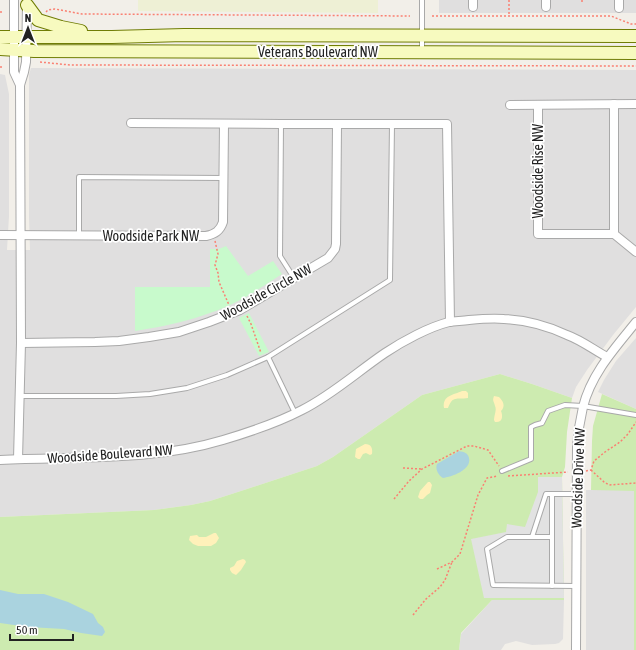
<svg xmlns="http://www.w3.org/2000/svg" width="636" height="650" viewBox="0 0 636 650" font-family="'Asap Condensed',sans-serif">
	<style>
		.residential { fill: #e0dfdf }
		.farmland { fill: #eef0d5 }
		.grass { fill: #cdebb0 }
		.sand { fill: #fff1ba }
		.park { fill: #c8facc }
		.parking { fill: #e2e2e2 }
		.water { fill: #aad3df }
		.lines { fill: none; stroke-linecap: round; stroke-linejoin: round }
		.lane-casing { stroke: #a9a9a9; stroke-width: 6 }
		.street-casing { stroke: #a9a9a9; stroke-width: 10 }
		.secondary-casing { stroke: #707d05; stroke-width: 14 }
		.path { stroke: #fa8072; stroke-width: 1.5; stroke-dasharray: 2 2; stroke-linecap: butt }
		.lane { stroke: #fff; stroke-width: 4 }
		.street { stroke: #fff; stroke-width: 8 }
		.secondary { stroke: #f7fabf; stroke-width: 12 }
		.labels { text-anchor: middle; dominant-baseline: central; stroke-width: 3.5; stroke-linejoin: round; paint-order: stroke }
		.street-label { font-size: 14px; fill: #222; stroke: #fff }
	</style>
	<rect width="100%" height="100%" fill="#f2efe9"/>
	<g class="residential">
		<rect x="439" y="0" width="197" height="13"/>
		<polygon points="31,68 636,70 636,307 613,335 587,370 576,387 572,398 532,384 500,374 422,395 333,457 317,466 244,490 210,501 191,505 154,510 0,517 0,74 5,75 9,94 9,216 7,250 30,250 29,217 29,75"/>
		<polygon points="636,338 636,409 598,392 604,380 616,361"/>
		<rect x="586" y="490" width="48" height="160"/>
		<polygon points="492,600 564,600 563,639 559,643 555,644 532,645 516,641 505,644 501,650 459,650 461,634"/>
	</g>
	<polygon class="farmland" points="138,0 378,0 378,13 138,11"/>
	<g class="grass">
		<polygon points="500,374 532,384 572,398 567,432 565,467 562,477 564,600 492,600 461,633 459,650 0,650 0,517 154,510 191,505 210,501 244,490 317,466 333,457 422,395"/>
		<polygon points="602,394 636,409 636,650 634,650 634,491 591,490 592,441 593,426"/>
	</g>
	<g class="sand">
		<path d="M462,391H466L468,393V398C456,400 453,395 448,408H444C442,395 454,395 462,391Z"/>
		<path d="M494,396L499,397C503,401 506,406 501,411C503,416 503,423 495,422L494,420C494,415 497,410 495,406C494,401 492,401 494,396Z"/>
		<path d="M365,444C371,444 373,448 372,454L370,455L366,453L363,454L360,459H358L355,457L356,449Z"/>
		<polygon points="428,482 430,482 432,485 430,493 427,495 423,499 420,499 418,497 420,491"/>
		<polygon points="214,533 216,533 219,538 216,543 211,546 198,546 193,544 189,540 190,536 197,535 199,537 206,537"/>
		<polygon points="243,559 245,560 246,562 241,570 236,575 232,573 230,570 230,568 234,566 237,561"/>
	</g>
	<g class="park">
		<path d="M226,246L248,276L273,261L282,274C271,281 261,288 251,294C216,315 174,325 135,331V287H210V249H219Z"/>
		<polygon points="249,313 269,352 259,356 239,318"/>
	</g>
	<polygon class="parking" points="538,477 562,477 564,598 484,598 471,539 506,532 507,524 525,527 538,492"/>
	<g class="water">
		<path d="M459,451C464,452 468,453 469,458C472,470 451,477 443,478C438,475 435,469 437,464Z"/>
		<polygon points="0,590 18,594 44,594 68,602 93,614 98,623 103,627 105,632 102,636 81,633 64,629 28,627 0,623"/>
	</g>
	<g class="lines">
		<g class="lane-casing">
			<g id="lane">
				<polyline points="422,0 422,52"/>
				<polyline points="281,124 280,256 294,278"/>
				<polyline points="79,236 79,177 223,178"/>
				<polyline points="268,357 295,413"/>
				<polyline points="20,396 116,396 150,394 187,388 227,375 268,357 390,280 392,124"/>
				<polyline points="502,471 531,459 531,427 535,425 542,423 548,411 565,405 583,406 636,415"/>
				<polyline points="532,537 546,494 552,494"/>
				<polyline points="552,537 507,537 487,549 493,585 576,586"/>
				<polyline points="552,586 552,494 576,494"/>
			</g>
		</g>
		<g class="street-casing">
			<g id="street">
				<polyline points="14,0 14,72 20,85"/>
				<polyline points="473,0 473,7"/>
				<polyline points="546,0 546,7"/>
				<polyline points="619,0 619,8"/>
				<polyline points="510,105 636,104"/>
				<polyline points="538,105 538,234 614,234 636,252"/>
				<polyline points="131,123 281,124 447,124 450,322"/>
				<polyline points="614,234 614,104"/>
				<path d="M0,235L206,236C215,234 220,231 223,222L224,124"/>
				<polyline points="21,343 95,342 119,341 149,337 179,332 209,322 240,310 328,258 335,249 336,244 337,125"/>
				<polyline points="18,459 21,343 20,85 24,72 26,62 27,5"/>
				<path d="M0,460C75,456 150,462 223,440C250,432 277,423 302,410C332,395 357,372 385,353C403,341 429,327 449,322C455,321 462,321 469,320C480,319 493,318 504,319C526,320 548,326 567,335C581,340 594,350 607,357"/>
				<path d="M576,650L577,446C578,433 580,420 583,407C591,374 615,348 636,322"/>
			</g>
		</g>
		<g class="secondary-casing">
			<g id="secondary">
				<polyline points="27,5 38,20 61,27 81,31"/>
				<polyline points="0,37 112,37 184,35 636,36"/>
				<polyline points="0,49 34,51 636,53"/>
			</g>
		</g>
		<g class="path">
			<polyline points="509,0 509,16"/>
			<polyline points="582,0 582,3"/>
			<polyline points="0,12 4,12"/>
			<polyline points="46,12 48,10 55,9 82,14 410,16"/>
			<polyline points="432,16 611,16 631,24 636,24"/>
			<polyline points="40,62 70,65 636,66"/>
			<polyline points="0,67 2,67"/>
			<polyline points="215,241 218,254 215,265 218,273 219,282 229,305"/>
			<polyline points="247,316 251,324 261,353"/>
			<polyline points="403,468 422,469"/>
			<polyline points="591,470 604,482 609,485 636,483"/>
			<polyline points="586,471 591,470 594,461 605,452 620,442 628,434 636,422"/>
			<polyline points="508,476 568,472"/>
			<polyline points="394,499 409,481 422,469 467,446 474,446 488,450 499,466"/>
			<polyline points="437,569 452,562 460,554 478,495 487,478 498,476"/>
			<polyline points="413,615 426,599 440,587 445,580 452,562"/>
		</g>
		<use href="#lane" class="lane"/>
		<use href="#street" class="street"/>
		<use href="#secondary" class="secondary"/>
	</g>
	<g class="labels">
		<g class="street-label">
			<text x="318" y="52">Veterans Boulevard NW</text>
			<text transform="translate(538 171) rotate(-90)">Woodside Rise NW</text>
			<text x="151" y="236">Woodside Park NW</text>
			<text transform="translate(266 292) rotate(-29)">Woodside Circle NW</text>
			<text transform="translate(110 454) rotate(-4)">Woodside Boulevard NW</text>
			<text transform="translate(578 478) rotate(-88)">Woodside Drive NW</text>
		</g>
	</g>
	<g transform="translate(28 28)" stroke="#ffffff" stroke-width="3" paint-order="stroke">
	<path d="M0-3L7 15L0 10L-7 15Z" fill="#222222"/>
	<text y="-6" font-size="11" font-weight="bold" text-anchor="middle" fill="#222222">N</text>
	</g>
	<path d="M10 634v6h63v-6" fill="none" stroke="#222222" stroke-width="2"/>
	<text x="16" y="634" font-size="12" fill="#222222" stroke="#ffffff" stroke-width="3" paint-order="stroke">50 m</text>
</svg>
